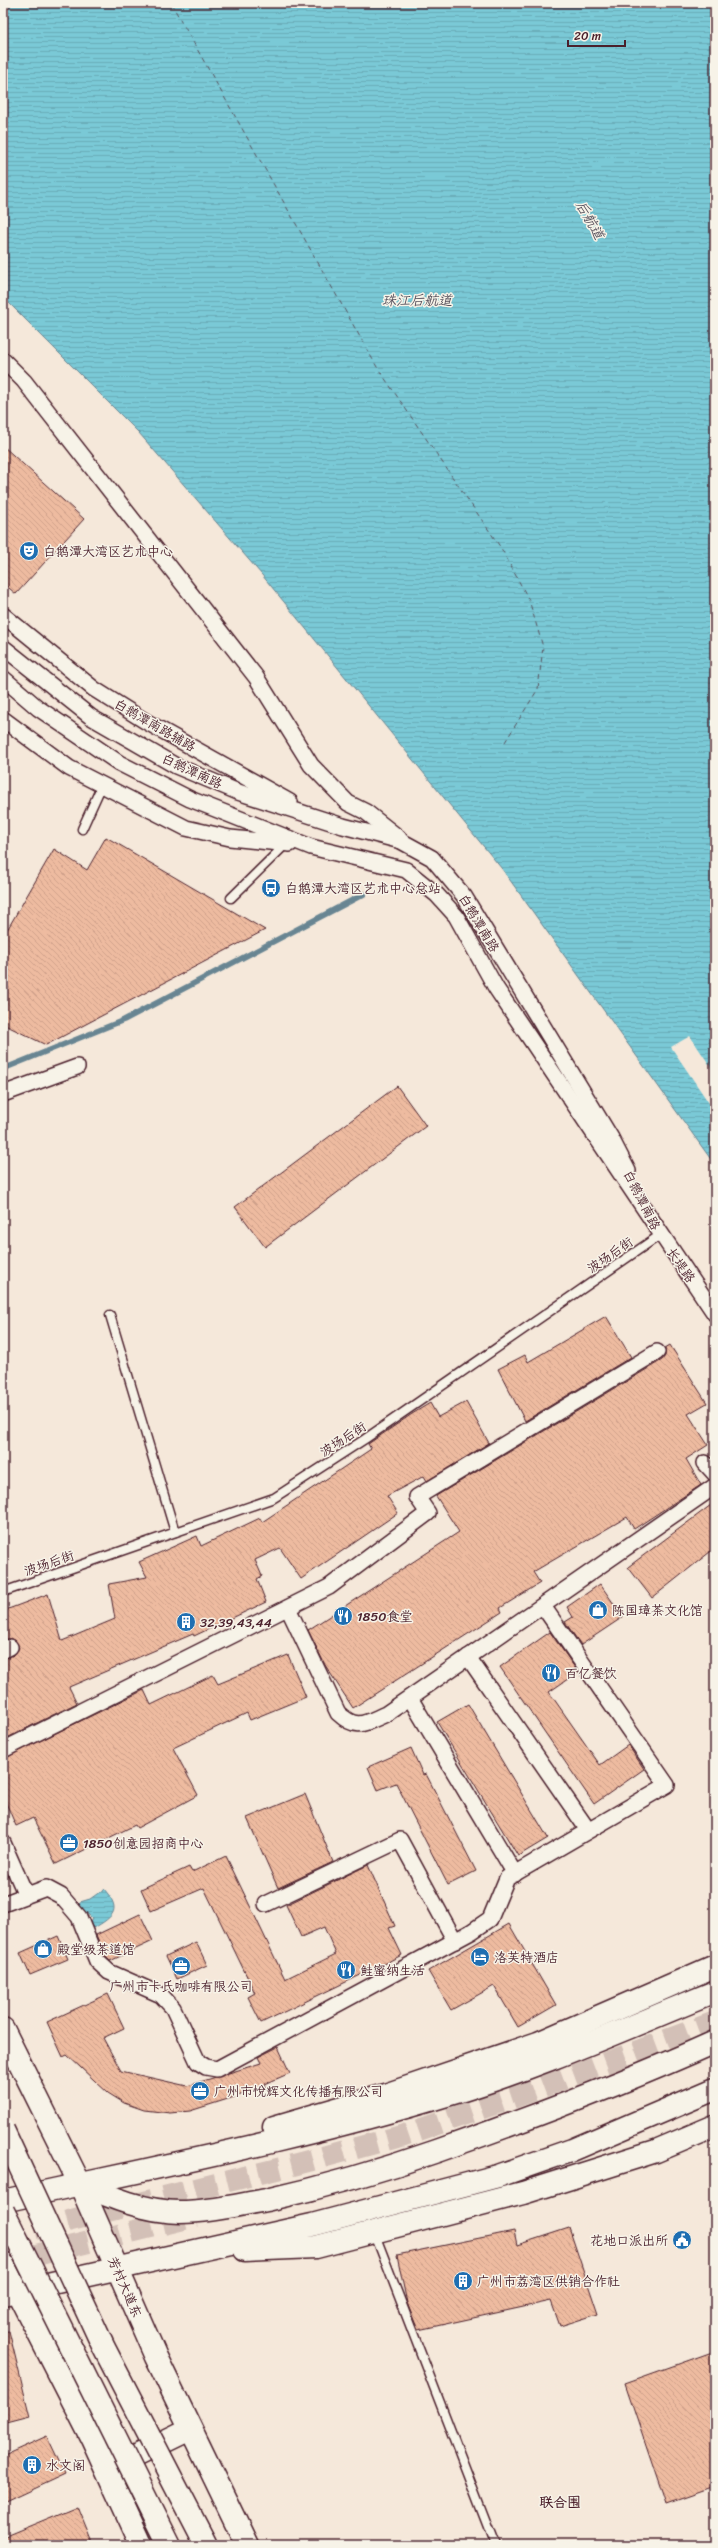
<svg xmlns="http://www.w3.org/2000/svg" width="718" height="2548" viewBox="0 0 718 2548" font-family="Sriracha,'LXGW WenKai TC',sans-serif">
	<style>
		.water { fill: url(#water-rules); stroke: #678592 }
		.pier { fill: #f5e8da }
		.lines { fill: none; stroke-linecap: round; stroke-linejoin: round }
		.stream { stroke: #678592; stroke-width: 5.5 }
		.ferry { stroke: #58525e; stroke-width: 1; stroke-dasharray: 5 4; stroke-linecap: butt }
		.building { fill: url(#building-back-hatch); stroke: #4a1f2b }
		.primary-tunnel { stroke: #d3c0b7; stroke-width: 22; stroke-dasharray: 22 11; stroke-linecap: butt }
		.lane-casing { stroke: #4a1f2b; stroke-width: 11 }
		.street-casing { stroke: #4a1f2b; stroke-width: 18 }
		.primary-casing { stroke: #4a1f2b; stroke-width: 25 }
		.lane { stroke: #f7f3e8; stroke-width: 8 }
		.street { stroke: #f7f3e8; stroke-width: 15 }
		.primary { stroke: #f7f3e8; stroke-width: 22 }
		.highway-bridge-casing { stroke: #4a1f2b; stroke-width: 25; stroke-linecap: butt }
		.highway-bridge { stroke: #f7f3e8; stroke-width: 22 }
		.labels { text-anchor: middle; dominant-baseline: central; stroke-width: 3; stroke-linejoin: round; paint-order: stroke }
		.poi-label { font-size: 13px; fill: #4a1f2b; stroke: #f7f3e8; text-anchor: start }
		.street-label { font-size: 13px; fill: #4a1f2b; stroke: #f7f3e8 }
		.water-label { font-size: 14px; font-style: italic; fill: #58525e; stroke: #f7f3e8 }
		.neighbourhood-label { font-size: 14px; font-weight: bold; fill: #4a1f2b; stroke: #f7f3e8 }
	</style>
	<defs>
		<pattern id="water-rules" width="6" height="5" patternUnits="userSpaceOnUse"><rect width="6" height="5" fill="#7ac9d6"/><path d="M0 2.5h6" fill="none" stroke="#6bacb8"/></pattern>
		<pattern id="building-back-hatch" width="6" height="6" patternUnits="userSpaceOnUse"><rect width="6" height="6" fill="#eebba0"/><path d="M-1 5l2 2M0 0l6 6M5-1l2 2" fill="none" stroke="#cea08a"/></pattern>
	</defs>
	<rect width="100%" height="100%" fill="#f5e8da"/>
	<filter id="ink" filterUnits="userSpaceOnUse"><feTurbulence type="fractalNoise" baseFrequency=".025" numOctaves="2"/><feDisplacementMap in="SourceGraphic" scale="8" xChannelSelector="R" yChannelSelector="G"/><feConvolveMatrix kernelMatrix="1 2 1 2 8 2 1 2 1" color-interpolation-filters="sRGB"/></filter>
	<g filter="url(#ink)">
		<g class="water">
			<polygon points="3,3 715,3 715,1165 502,869 262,575 139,433 3,297"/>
			<path d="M104,1889C122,1910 114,1916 94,1928L89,1923L92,1918L79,1906L80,1902L90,1899Z"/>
		</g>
		<polygon class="pier" points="690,1036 715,1073 715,1112 671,1047"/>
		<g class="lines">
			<polyline class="stream" points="3,1069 124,1020 364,894"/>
			<polyline class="ferry" points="171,3 377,367 501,548 529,600 543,647 538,689 505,742"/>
		</g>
		<g class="building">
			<polygon points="3,446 84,519 16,594 3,583"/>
			<polygon points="106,837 265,930 46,1045 3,1024 3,937 54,849 87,870"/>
			<polygon points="397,1086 426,1126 265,1247 235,1207"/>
			<polygon points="606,1316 631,1357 525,1421 498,1369 525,1355 528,1362"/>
			<polygon points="670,1345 707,1403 688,1414 708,1445 686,1459 701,1485 634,1529 627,1517 533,1572 540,1583 500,1608 502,1612 353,1708 325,1665 308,1630 459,1532 436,1496 662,1360 665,1356 665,1348"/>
			<polygon points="466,1402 489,1443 427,1481 424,1476 387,1496 398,1513 301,1579 280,1548 255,1560 262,1576 257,1579 266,1602 194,1636 193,1634 69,1687 77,1703 3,1740 3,1659 14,1655 19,1648 15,1640 3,1640 3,1611 48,1594 62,1641 115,1619 109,1584 147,1577 139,1562 197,1536 201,1546 260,1518 262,1522 371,1449 368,1444 412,1414 430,1403 438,1417"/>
			<polygon points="715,1502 715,1548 652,1598 628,1567"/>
			<polygon points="600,1584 623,1617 581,1645 565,1622 573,1617 567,1607"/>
			<polygon points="550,1632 578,1672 549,1692 600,1765 628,1745 644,1769 594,1804 500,1667"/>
			<polygon points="288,1655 306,1697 250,1720 247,1713 173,1748 198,1795 137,1828 135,1825 56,1864 33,1818 16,1826 3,1796 3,1759 144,1690 151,1705 213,1675 218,1684"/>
			<polygon points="468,1704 548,1838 518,1856 437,1722"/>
			<polygon points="411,1748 423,1775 426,1774 476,1871 448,1885 396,1783 378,1790 368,1767"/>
			<polygon points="305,1794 333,1862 278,1888 247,1818"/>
			<polygon points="226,1856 285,1979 336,1954 324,1927 301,1937 286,1905 368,1865 395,1926 389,1928 402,1955 261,2023 248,1997 255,1993 204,1888 151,1911 141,1889 189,1867 192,1872"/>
			<polygon points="140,1914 153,1941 110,1961 105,1956 96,1935"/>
			<polygon points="509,1924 556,2005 518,2027 494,1986 451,2010 428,1971"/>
			<polygon points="58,1936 68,1959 30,1975 20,1953"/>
			<polygon points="196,1942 207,1965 177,1979 166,1956"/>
			<polygon points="108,1994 124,2028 103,2038 121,2071 187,2086 261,2063 258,2057 278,2047 290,2073 265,2084 266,2087 190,2111 170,2113 144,2110 124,2103 108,2093 67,2055 63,2057 47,2022"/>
			<polygon points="569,2228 598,2314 560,2326 551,2301 418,2330 407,2303 397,2255 514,2231 517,2245"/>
			<polygon points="9,2331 30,2417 3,2424 3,2332"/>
			<polygon points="715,2351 715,2487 666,2504 625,2383"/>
			<polygon points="47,2436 65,2474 3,2503 3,2456"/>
			<polygon points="78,2506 94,2545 3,2545 3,2537"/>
		</g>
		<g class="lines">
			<g class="primary-tunnel">
				<polyline points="3,2237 293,2165 401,2136 515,2097 715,2022"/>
				<polyline points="3,2263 196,2216"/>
			</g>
			<g class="lane-casing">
				<g id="lane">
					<polyline points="82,829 102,785"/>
					<polyline points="231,898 286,844"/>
					<polyline points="110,1315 175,1532"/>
					<polyline points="3,1592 274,1498 365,1439 660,1235"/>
					<polyline points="374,2232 495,2545"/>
				</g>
			</g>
			<g class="street-casing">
				<g id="street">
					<polyline points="3,360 24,381 256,677 311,765 348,803 366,812 399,838"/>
					<polyline points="3,615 94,689 145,721 290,802"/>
					<polyline points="3,647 91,717 176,766 238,792 343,826 401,841 432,858 464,896 611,1138 628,1171"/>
					<polyline points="3,678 38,708 119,763 190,799 311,847 406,870 437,895 456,916 496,988 715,1314"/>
					<polyline points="3,719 69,768 186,828 230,838 290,844"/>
					<polyline points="3,1094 77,1067"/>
					<polyline points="705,1463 715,1474"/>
					<path d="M288,1608L338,1713C357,1731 365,1723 386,1714L715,1486"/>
					<polyline points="3,1650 10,1647"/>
					<polyline points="468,1657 588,1830"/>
					<polyline points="410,1698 515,1874"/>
					<polyline points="3,1750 329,1587 428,1513 417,1497 657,1352"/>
					<polyline points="3,1843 26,1895"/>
					<polyline points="3,1904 46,1888 61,1896 79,1917 97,1961 109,1972 161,1995 173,2008 198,2062 206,2067 217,2069 471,1932 490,1919 507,1878 667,1785 543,1606"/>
					<polyline points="266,1904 400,1840 455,1941"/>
				</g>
			</g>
			<g class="primary-casing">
				<g id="primary">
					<polyline points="3,2029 80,2184 156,2357 247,2545"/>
					<polyline points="274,2127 388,2094 538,2043 715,1966"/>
					<path d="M80,2184C110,2197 146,2212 180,2212C209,2212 237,2205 266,2200C324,2187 380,2171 437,2151C531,2118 624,2083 715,2042"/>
					<path d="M3,2201C153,2168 303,2139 450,2094C540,2067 628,2027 715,1992"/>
					<polyline points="245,2250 316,2247 523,2193 656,2151 715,2126"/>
					<polyline points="3,2264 92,2438 141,2545"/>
					<polyline points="3,2294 312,2225 498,2176 572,2150 715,2089"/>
					<polyline points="110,2468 190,2429"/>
				</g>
			</g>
			<use href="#lane" class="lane"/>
			<use href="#street" class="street"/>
			<use href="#primary" class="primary"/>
			<g class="highway-bridge-casing">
				<g id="highway-bridge">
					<polyline points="3,2130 104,2348 206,2545"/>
					<polyline points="3,2211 169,2545"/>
				</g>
			</g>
			<use href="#highway-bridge" class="highway-bridge"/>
		</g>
	</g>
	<defs>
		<g id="theatre-disc" transform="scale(1)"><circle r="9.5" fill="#1f6fb2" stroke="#f7f3e8"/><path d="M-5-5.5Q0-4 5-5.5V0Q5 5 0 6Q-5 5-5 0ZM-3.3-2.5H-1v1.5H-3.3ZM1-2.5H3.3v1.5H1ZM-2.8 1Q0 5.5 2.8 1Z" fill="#fff"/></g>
		<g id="bus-disc" transform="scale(1)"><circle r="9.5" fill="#1f6fb2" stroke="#f7f3e8"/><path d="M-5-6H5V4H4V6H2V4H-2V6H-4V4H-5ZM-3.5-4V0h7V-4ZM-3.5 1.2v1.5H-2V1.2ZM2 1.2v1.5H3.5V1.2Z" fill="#fff"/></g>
		<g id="shop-disc" transform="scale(1)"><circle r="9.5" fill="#1f6fb2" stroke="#f7f3e8"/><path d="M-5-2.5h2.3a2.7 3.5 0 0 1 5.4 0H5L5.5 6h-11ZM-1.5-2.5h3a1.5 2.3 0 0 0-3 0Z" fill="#fff"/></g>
		<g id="restaurant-disc" transform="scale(1)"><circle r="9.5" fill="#1f6fb2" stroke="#f7f3e8"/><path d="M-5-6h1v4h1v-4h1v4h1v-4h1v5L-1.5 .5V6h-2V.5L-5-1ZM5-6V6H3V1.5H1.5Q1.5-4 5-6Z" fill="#fff"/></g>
		<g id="building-disc" transform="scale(1)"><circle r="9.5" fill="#1f6fb2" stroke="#f7f3e8"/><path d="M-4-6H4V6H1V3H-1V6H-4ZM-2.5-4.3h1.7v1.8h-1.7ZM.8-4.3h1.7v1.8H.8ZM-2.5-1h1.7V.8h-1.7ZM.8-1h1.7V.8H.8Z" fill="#fff"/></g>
		<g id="office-disc" transform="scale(1)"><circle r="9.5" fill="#1f6fb2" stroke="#f7f3e8"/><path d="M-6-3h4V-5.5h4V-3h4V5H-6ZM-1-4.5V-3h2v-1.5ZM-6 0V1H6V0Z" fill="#fff"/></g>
		<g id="hotel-disc" transform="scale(1)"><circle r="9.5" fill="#1f6fb2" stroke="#f7f3e8"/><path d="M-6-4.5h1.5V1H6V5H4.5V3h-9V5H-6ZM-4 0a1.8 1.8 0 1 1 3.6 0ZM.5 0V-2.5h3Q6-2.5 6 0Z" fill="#fff"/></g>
		<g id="civic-disc" transform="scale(1)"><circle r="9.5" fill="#1f6fb2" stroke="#f7f3e8"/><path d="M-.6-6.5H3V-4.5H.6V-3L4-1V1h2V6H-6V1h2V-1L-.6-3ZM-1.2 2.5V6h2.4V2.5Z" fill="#fff"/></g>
	</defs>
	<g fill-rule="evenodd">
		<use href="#theatre-disc" x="29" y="551"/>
		<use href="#bus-disc" x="271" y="888"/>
		<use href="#shop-disc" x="598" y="1610"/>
		<use href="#restaurant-disc" x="343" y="1616"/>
		<use href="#building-disc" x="186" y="1622"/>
		<use href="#restaurant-disc" x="551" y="1673"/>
		<use href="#office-disc" x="69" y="1843"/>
		<use href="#shop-disc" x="43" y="1949"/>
		<use href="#hotel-disc" x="480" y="1957"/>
		<use href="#office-disc" x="181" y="1966"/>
		<use href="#restaurant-disc" x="346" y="1970"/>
		<use href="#office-disc" x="200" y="2091"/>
		<use href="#civic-disc" x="682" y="2240"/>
		<use href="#building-disc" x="463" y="2281"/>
		<use href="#building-disc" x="32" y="2465"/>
	</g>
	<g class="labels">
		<g class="poi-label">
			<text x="43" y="551">白鹅潭大湾区艺术中心</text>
			<text x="285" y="888">白鹅潭大湾区艺术中心总站</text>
			<text x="612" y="1610">陈国璋茶文化馆</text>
			<text x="357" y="1616">1850食堂</text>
			<text x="200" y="1622">32,39,43,44</text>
			<text x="565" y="1673">百亿餐饮</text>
			<text x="83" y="1843">1850创意园招商中心</text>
			<text x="57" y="1949">殿堂级茶道馆</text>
			<text x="494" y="1957">洛芙特酒店</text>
			<text x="360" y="1970">鲑蜜纳生活</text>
			<text x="181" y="1986" text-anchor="middle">广州市卡氏咖啡有限公司</text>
			<text x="214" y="2091">广州市悦辉文化传播有限公司</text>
			<text x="668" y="2240" text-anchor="end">花地口派出所</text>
			<text x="477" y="2281">广州市荔湾区供销合作社</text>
			<text x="46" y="2465">水文阁</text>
		</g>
		<g class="street-label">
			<text transform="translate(155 725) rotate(30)">白鹅潭南路辅路</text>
			<text transform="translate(192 771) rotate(25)">白鹅潭南路</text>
			<text transform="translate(479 923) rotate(59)">白鹅潭南路</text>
			<text transform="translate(642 1200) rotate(63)">白鹅潭南路</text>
			<text transform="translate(610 1255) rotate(-35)">波场后街</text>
			<text transform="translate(681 1265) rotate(55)">长堤路</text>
			<text transform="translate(343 1439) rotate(-33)">波场后街</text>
			<text transform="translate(49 1563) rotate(-19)">波场后街</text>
			<text transform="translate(125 2287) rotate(66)">芳村大道东</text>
		</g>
		<g class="water-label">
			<text transform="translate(590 220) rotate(60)">后航道</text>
			<text x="417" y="300">珠江后航道</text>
		</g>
		<g class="neighbourhood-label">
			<text x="560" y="2502">联合围</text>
		</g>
	</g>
	<rect width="718" height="2548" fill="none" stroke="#f7f3e8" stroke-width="16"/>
	<rect x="8" y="8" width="702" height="2532" fill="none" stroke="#4a1f2b" stroke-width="1.5" filter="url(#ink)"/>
	<path d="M568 40v6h57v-6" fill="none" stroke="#4a1f2b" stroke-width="2"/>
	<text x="574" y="40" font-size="12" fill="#4a1f2b" stroke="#f7f3e8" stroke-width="3" paint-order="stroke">20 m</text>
</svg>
